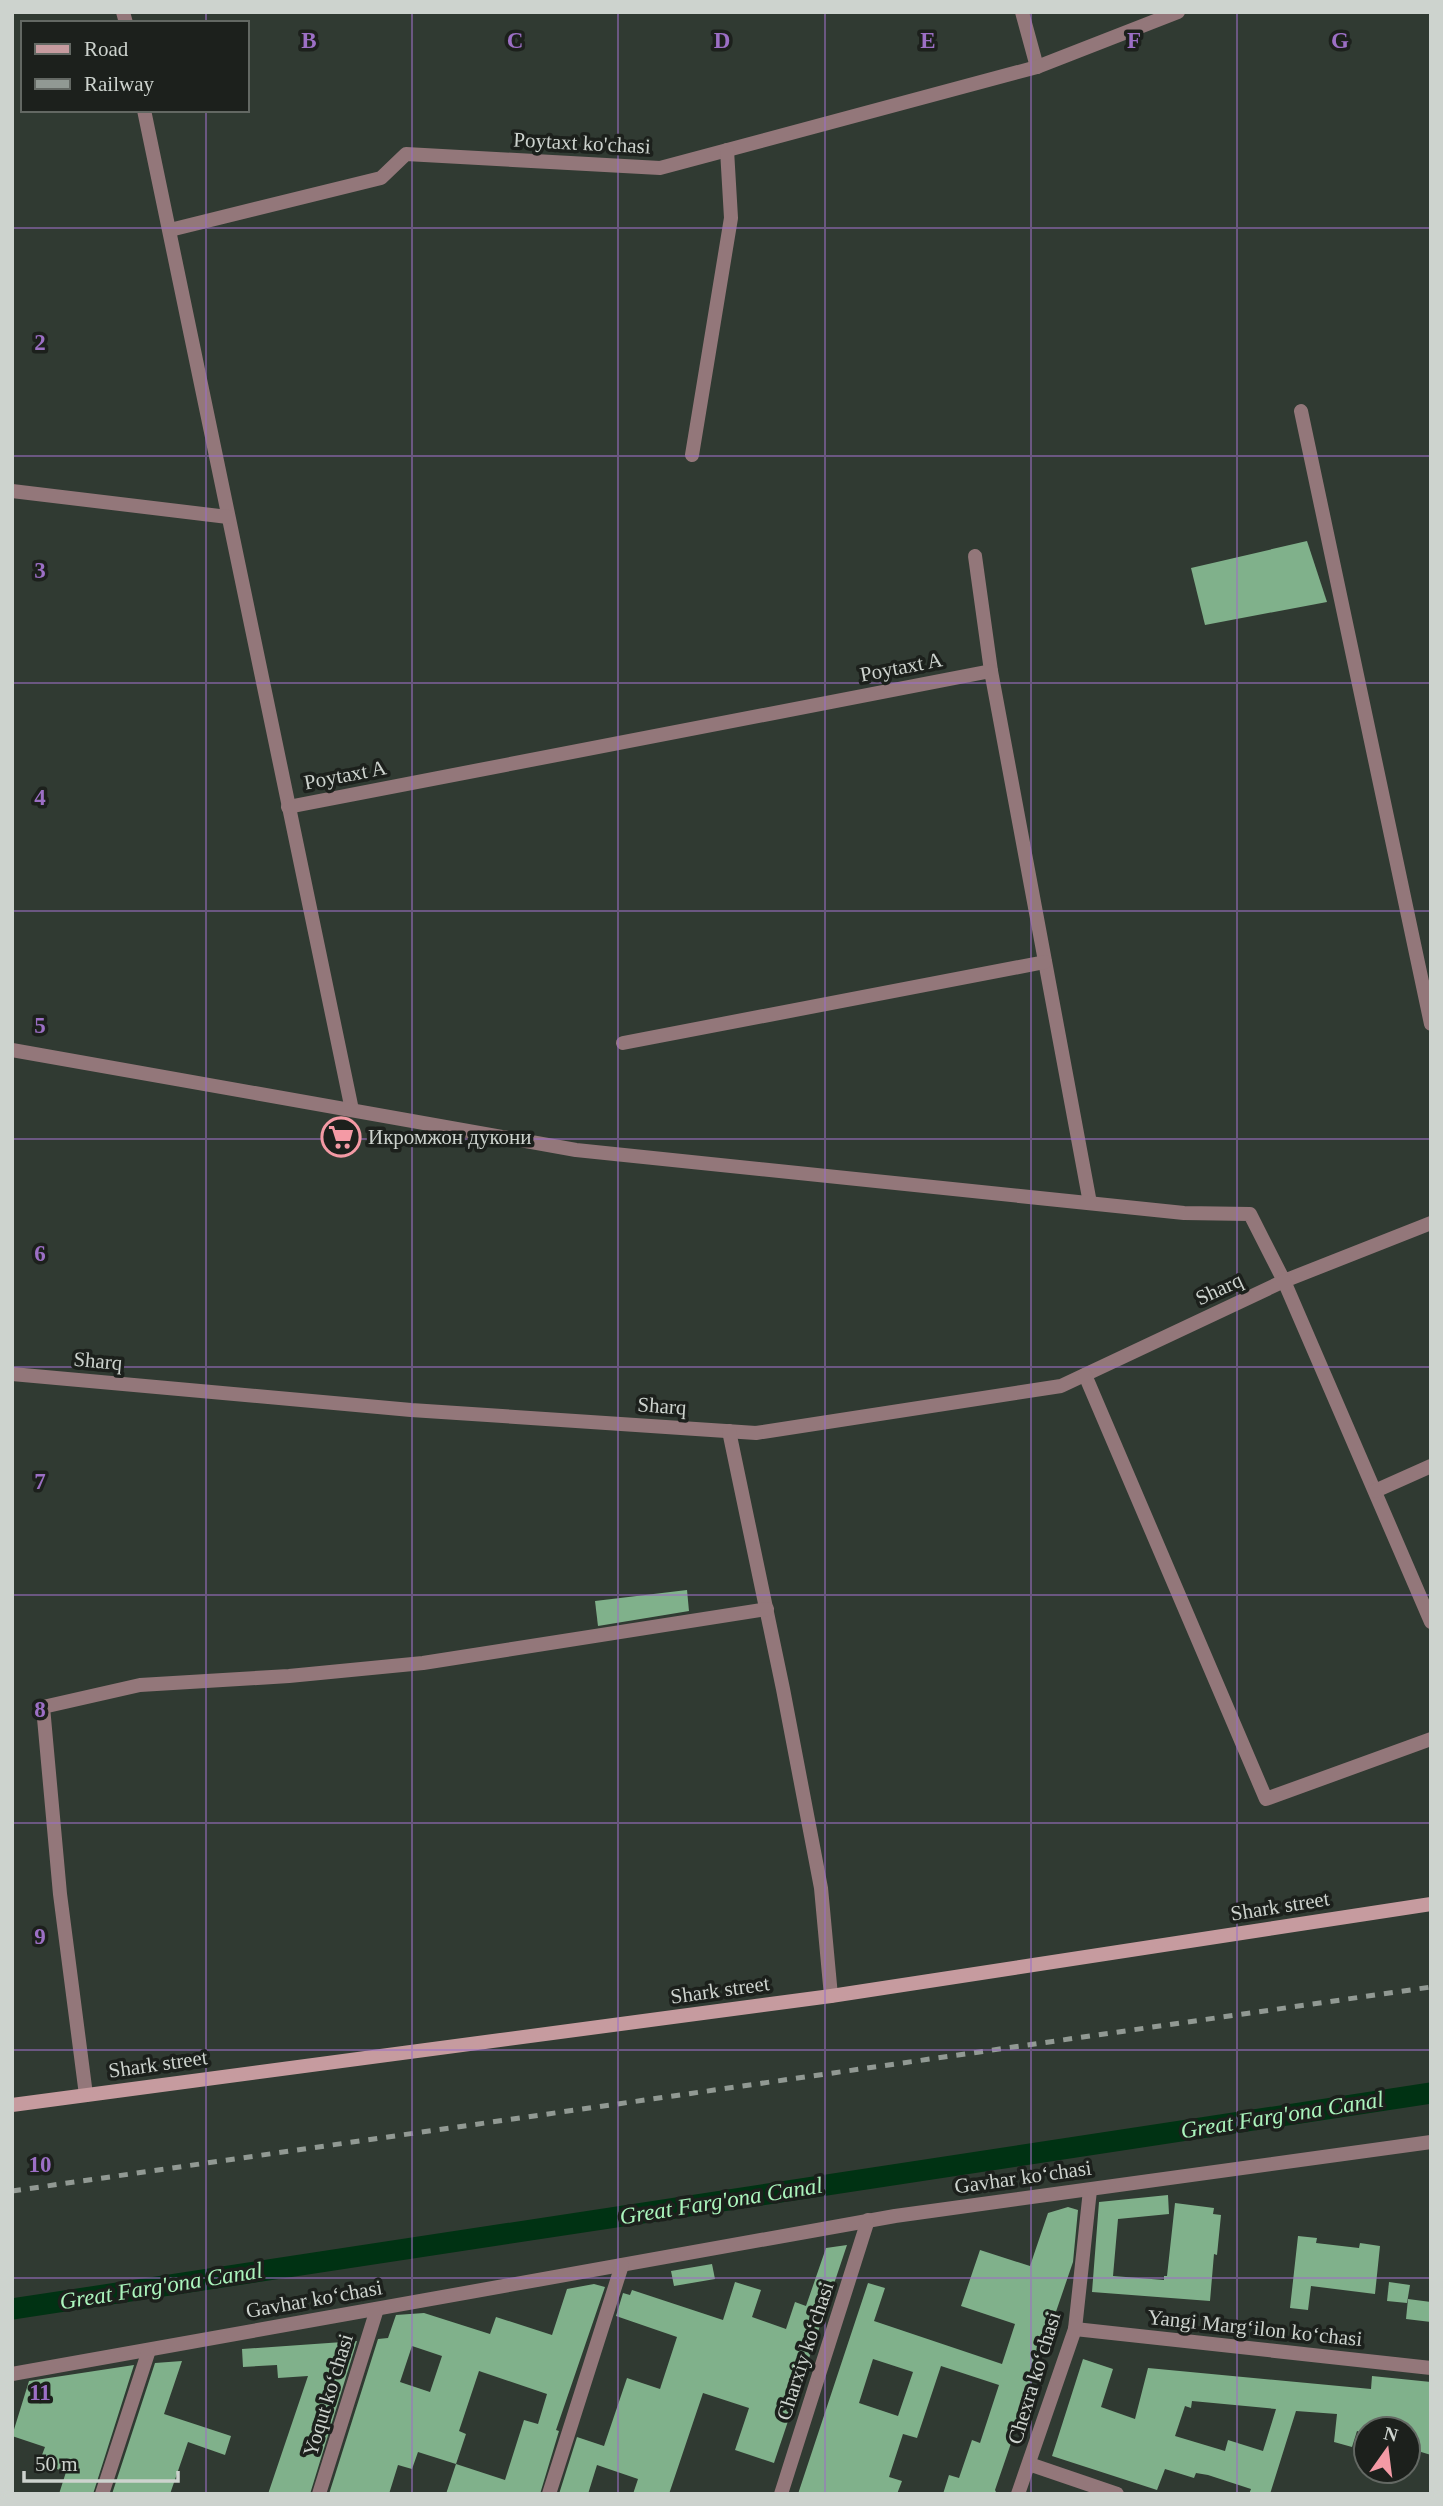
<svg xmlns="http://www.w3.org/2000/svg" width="1443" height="2506" viewBox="0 0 1443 2506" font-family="'Times New Roman',serif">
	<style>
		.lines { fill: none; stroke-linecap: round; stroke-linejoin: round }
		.canal { stroke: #003213; stroke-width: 21 }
		.building { fill: #80b18b; fill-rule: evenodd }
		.minor { stroke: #93777a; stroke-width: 14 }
		.secondary { stroke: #c69b9f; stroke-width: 14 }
		.rail { stroke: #919993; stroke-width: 5; stroke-dasharray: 9 9; stroke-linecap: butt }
		.grid { fill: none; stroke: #9c6fc5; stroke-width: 2; stroke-opacity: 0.55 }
		.labels { text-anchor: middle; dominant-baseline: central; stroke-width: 7; stroke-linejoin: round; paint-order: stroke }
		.street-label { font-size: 21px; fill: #cdd3ce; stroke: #1c201c }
		.poi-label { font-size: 21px; fill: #cdd3ce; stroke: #1c201c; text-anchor: start }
		.water-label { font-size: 23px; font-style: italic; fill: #abf5bd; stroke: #1c201c }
		.grid-label { font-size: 23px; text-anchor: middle; font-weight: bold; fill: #9c6fc5; stroke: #1c201c; stroke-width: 7; stroke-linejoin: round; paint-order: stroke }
	</style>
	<rect width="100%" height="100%" fill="#303a32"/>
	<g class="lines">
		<polyline class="canal" points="12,2309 1431,2093"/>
	</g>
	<g class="building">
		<polygon points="1307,541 1327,602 1205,625 1191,568"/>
		<polygon points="687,1590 689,1611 598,1626 595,1601"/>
		<polygon points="1168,2195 1169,2214 1118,2219 1113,2276 1164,2280 1164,2276 1167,2276 1175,2203 1214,2208 1213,2214 1221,2215 1217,2255 1214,2254 1210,2301 1092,2292 1099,2202"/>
		<path d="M1068,2207L1078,2210L1073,2262L995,2490L997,2494H943L949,2475L959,2478L972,2440L980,2443L999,2385L941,2366L917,2438L903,2434L889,2477L902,2481L897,2494H798L868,2283L885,2288L874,2321L1002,2364L1015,2324L961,2306L980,2250L1030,2266L1048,2213ZM873,2359L913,2372L898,2416L859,2403Z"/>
		<polygon points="1298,2236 1317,2238 1316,2243 1359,2248 1360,2243 1380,2246 1375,2294 1311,2286 1308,2310 1290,2308"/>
		<polygon points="847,2245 774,2463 735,2450 749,2408 703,2393 669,2494 633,2494 638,2479 597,2465 588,2494 559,2494 577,2437 604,2446 627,2378 660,2389 677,2337 616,2316 623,2293 630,2295 632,2290 723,2320 735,2282 761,2290 752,2317 786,2329 795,2302 806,2306 826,2248"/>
		<polygon points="712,2264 715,2279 674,2286 671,2271"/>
		<polygon points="1389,2282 1410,2285 1407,2303 1387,2301"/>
		<path d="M594,2284L605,2287L556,2430L559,2431L540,2494H446L456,2464L418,2452L412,2469L398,2465L389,2494H329L378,2339L388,2338L396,2315L424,2313L490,2334L496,2317L552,2335L567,2289ZM412,2346L442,2356L430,2392L400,2382ZM479,2371L547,2394L538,2424L524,2420L505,2480L456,2464L466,2434L459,2431Z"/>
		<polygon points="1408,2299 1431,2302 1431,2322 1406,2319"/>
		<polygon points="357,2341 310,2494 268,2494 308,2376 278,2378 277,2365 243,2367 242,2349"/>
		<path d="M1083,2359L1113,2369L1101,2407L1135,2419L1148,2368L1371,2389L1372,2376L1431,2382V2455L1408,2448V2429H1366V2434L1357,2431L1352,2447L1334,2442L1337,2414L1296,2411L1270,2494H1249L1251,2489L1208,2475L1196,2473L1194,2478L1165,2469L1157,2490L1052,2456ZM1192,2401L1276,2409L1263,2451L1228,2440L1225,2451L1175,2436L1185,2406L1191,2408Z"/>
		<polygon points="182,2361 164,2414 231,2436 225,2455 188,2442 170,2494 112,2494 155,2363"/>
		<polygon points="134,2365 93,2494 59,2494 66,2472 39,2463 45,2447 12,2436 29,2381"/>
	</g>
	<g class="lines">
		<g class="minor">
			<polyline points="123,12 126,23"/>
			<polyline points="1022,12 1037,67"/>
			<polyline points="144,110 352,1110"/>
			<polyline points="170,230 381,178 406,154 660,168 1037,67 1178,12"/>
			<polyline points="1301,411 1431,1024"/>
			<polyline points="692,455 731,218 727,150"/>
			<polyline points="12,491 228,517"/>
			<polyline points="975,556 991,671"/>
			<polyline points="288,807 991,671 1090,1203"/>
			<polyline points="623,1043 1045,962"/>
			<polyline points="12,1050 576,1150 1184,1213 1250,1214 1284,1281 1431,1223"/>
			<polyline points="12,1374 411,1410 756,1433 1061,1386 1284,1281 1431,1622"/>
			<polyline points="1085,1375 1266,1799 1431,1739"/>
			<polyline points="729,1431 783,1689 821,1888 831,1996"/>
			<polyline points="1375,1491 1431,1466"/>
			<polyline points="86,2095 60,1894 43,1707 140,1685 289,1676 423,1663 767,1609"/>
			<polyline points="1075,2329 1431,2368"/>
			<polyline points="12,2374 895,2216 1431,2142"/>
			<polyline points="1029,2464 1117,2494"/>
			<polyline points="102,2494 149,2350"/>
			<polyline points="319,2494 377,2309"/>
			<polyline points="549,2494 622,2265"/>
			<polyline points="781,2494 868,2220"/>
			<polyline points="1018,2494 1075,2329 1090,2190"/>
		</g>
		<polyline class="secondary" points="12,2105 831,1996 1431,1904"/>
		<polyline class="rail" points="12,2191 1431,1987"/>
	</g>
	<path class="grid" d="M206,12V23M412,12V2494M618,12V2494M825,12V2494M1031,12V2494M1237,12V2494M206,110V2494M12,228H1431M12,456H1431M12,683H1431M12,911H1431M12,1139H1431M12,1367H1431M12,1595H1431M12,1823H1431M12,2050H1431M12,2278H1431"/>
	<defs>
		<g id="supermarket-ring" transform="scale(2.0125)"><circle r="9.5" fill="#1c201c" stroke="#f49aa5" stroke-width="1.5"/><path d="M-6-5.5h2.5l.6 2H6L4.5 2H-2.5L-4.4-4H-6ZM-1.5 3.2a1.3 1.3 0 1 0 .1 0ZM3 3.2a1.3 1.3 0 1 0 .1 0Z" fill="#f49aa5"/></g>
	</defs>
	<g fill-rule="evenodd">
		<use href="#supermarket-ring" x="341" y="1137"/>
	</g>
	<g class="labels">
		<g class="street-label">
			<text transform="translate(582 143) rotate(3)">Poytaxt ko'chasi</text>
			<text transform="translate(901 667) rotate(-11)">Poytaxt A</text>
			<text transform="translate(345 775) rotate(-11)">Poytaxt A</text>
			<text transform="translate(1219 1289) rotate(-25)">Sharq</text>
			<text transform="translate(98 1361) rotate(5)">Sharq</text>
			<text transform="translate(662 1406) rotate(4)">Sharq</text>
			<text transform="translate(1280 1906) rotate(-9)">Shark street</text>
			<text transform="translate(720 1990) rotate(-8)">Shark street</text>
			<text transform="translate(158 2064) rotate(-8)">Shark street</text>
			<text transform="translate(1023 2177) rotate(-8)">Gavhar koʻchasi</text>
			<text transform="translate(314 2299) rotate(-10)">Gavhar koʻchasi</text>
			<text transform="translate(1255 2328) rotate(6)">Yangi Margʻilon koʻchasi</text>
			<text transform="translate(805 2351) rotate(-72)">Charxiy koʻchasi</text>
			<text transform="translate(1034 2378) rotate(-73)">Chexra koʻchasi</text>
			<text transform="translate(328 2395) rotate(-73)">Yoqut koʻchasi</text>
		</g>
		<g class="poi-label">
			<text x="368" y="1137">Икромжон дукони</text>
		</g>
		<g class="water-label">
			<text transform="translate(1282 2115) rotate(-9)">Great Farg'ona Canal</text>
			<text transform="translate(721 2201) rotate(-9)">Great Farg'ona Canal</text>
			<text transform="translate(161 2286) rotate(-9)">Great Farg'ona Canal</text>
		</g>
	</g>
	<g class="grid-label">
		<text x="309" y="48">B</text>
		<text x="515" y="48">C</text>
		<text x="722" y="48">D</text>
		<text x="928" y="48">E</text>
		<text x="1134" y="48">F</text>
		<text x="1340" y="48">G</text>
		<text x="40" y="350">2</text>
		<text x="40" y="578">3</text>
		<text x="40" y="805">4</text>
		<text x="40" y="1033">5</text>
		<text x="40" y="1261">6</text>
		<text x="40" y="1489">7</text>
		<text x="40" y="1717">8</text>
		<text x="40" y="1944">9</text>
		<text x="40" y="2172">10</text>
		<text x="40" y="2400">11</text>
	</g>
	<rect width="1443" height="2506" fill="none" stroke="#cdd3ce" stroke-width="28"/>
	<rect x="21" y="21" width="228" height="91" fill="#1c201c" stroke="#636863" stroke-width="2"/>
	<rect x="35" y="44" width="35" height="10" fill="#c69b9f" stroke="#636863" stroke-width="2"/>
	<text x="84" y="56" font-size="21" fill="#cdd3ce">Road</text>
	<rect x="35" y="79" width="35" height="10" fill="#919993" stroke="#636863" stroke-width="2"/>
	<text x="84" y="91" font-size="21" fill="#cdd3ce">Railway</text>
	<g transform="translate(1387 2450) rotate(14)"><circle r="33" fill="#1c201c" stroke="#636863" stroke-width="2"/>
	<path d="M0-5L12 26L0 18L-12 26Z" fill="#f49aa5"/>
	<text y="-10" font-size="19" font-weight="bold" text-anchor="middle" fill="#cdd3ce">N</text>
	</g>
	<path d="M24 2471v10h154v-10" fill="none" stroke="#cdd3ce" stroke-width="3.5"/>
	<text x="35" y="2471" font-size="21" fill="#cdd3ce" stroke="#1c201c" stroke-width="5" paint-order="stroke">50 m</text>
</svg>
